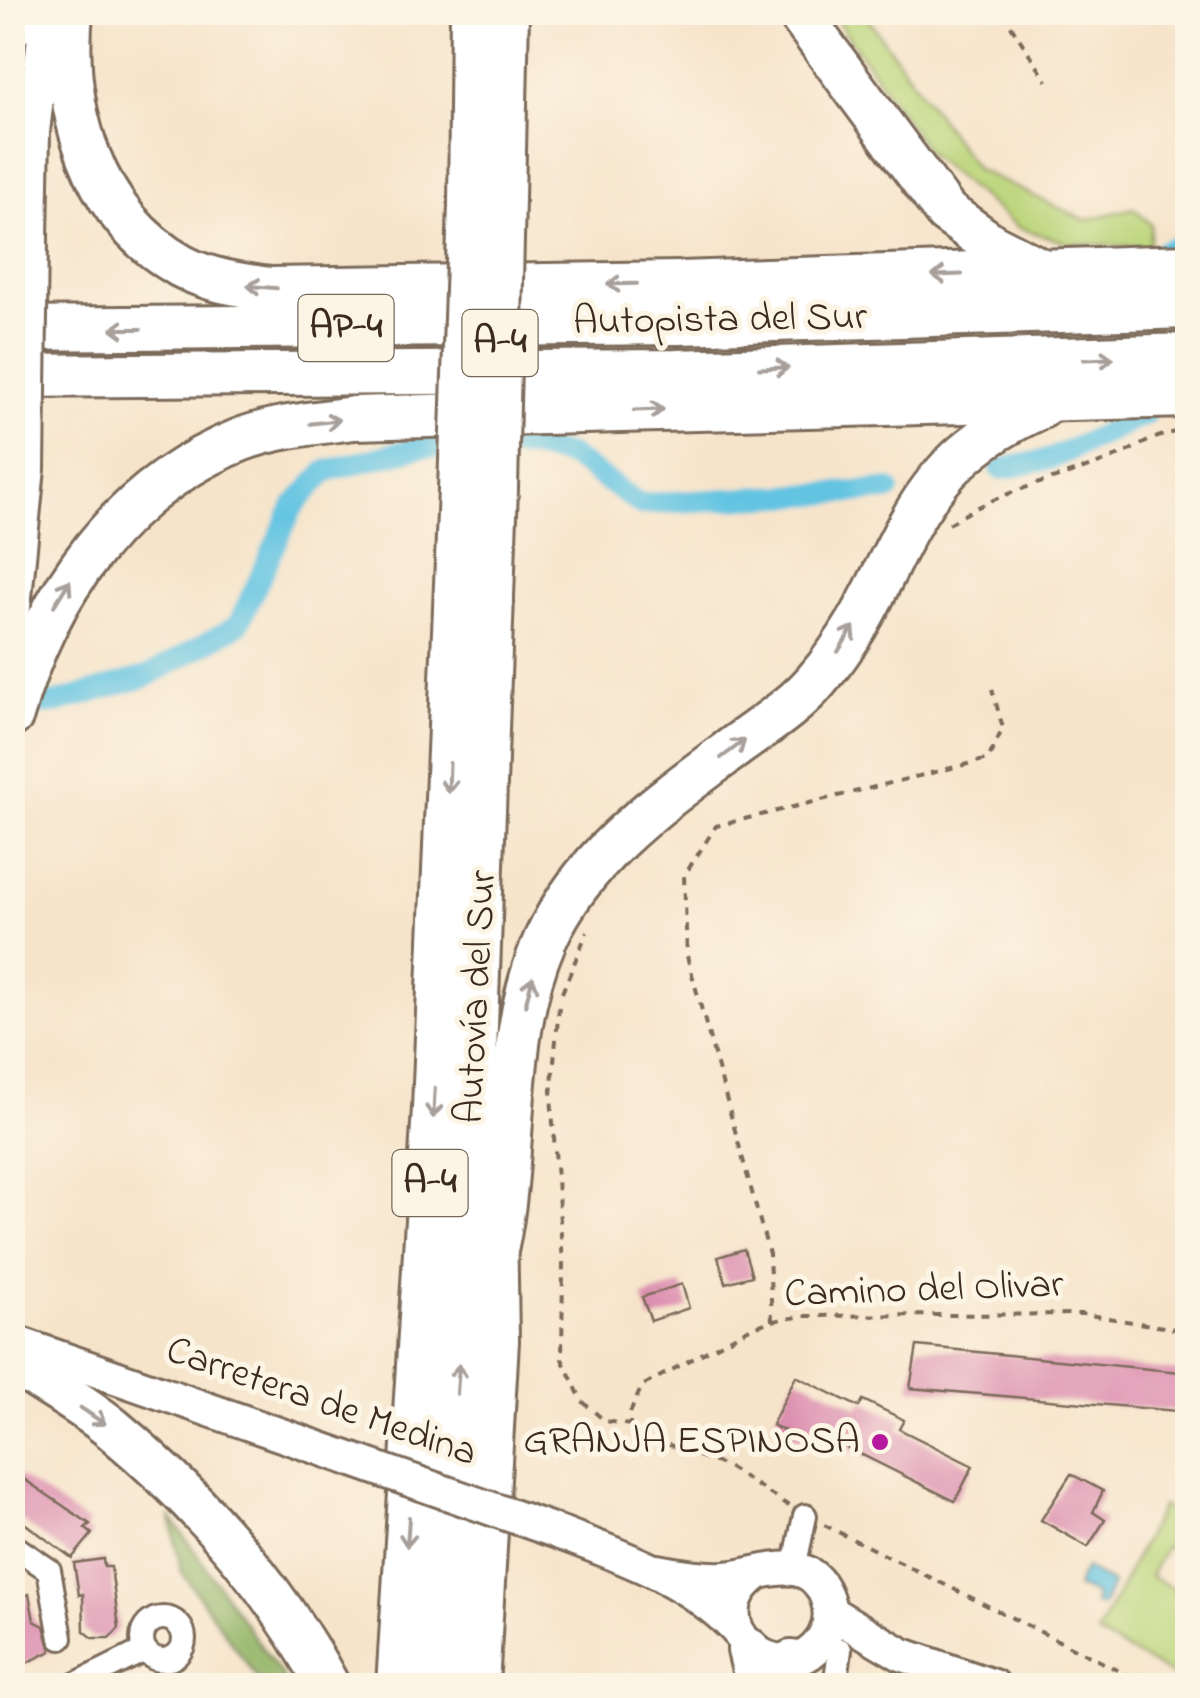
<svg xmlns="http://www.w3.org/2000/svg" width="1200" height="1698" viewBox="0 0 1200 1698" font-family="'Indie Flower',sans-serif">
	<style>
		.green { fill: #bcd57b; stroke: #7c804c; stroke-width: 2.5 }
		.forest { fill: #95b66b; stroke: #687044; stroke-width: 2.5 }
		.water { fill: #64c4e2; stroke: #507780; stroke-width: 2.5 }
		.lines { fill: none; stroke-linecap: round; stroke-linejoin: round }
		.canal { stroke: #64c4e2; stroke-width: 22 }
		.building { fill: #db8cae }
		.street-casing { stroke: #7c6b5a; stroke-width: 28 }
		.secondary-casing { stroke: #7c6b5a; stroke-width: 38 }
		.highway-casing { stroke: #7c6b5a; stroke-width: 48 }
		.path { stroke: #7c6b5a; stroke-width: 4; stroke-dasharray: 8 8; stroke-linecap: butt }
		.street { stroke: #fff; stroke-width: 22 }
		.secondary { stroke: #fff; stroke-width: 32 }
		.highway { stroke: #fff; stroke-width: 42 }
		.secondary-bridge-casing { stroke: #7c6b5a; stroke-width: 38; stroke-linecap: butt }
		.highway-bridge-casing { stroke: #7c6b5a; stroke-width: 48; stroke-linecap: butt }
		.secondary-bridge { stroke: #fff; stroke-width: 32 }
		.highway-bridge { stroke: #fff; stroke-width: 42 }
		.oneway { stroke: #a79f9a }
		.poi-dot { fill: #b5179e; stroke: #fcf5e5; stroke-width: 4 }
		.labels { text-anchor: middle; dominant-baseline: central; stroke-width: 10; stroke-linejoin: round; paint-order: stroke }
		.shield { fill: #fcf5e5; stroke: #75675a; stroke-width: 2.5 }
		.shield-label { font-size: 38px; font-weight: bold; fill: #3b2a1e }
		.street-label { font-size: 40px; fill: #3b2a1e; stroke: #fcf5e5 }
		.poi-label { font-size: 40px; fill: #3b2a1e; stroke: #fcf5e5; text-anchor: end }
	</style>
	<rect width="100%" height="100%" fill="#fcf5e5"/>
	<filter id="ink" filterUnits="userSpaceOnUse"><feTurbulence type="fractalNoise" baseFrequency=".01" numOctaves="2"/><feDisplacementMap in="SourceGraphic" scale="20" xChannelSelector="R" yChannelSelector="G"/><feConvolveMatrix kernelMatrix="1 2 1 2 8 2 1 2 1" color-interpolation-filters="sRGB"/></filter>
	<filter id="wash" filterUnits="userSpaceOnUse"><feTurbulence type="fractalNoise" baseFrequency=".0048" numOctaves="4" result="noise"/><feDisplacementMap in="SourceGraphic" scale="40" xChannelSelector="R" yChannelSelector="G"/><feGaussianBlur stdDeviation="2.25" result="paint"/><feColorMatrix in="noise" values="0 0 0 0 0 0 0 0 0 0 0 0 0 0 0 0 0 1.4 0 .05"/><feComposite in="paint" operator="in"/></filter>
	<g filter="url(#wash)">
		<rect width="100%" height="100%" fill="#f6e4ca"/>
		<g class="green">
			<polygon points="832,13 864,13 976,169 1085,220 1133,208 1151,224 1149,247 1068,243 1019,228 930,155"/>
			<polygon points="1162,1506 1187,1519 1187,1555 1166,1546 1150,1576 1187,1595 1187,1683 1097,1634"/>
		</g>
		<polygon class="forest" points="170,1516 288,1685 262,1685 181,1571"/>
		<polygon class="water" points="1085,1568 1112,1584 1102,1607 1094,1604 1096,1595 1076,1587"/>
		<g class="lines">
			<g class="canal">
				<polyline points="1163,252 1188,241"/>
				<polyline points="1001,469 1051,459 1144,415"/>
				<polyline points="29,704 56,703 148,676 238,625 293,507 326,471 420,447 528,447 570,456 640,504 889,490"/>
			</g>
		</g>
		<g id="blocks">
			<g class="building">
				<polygon points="744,1249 752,1276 726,1283 718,1257"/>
				<polygon points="682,1284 689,1308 651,1321 642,1297"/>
				<polygon points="917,1346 1181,1372 1177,1411 910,1388"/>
				<polygon points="796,1376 859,1407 863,1400 904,1420 899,1429 973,1466 955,1501 824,1436 819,1447 772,1425"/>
				<polygon points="12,1471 90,1524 85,1528 92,1534 72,1558 12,1514"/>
				<polygon points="1071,1474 1103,1491 1093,1512 1105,1520 1088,1547 1041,1520"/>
				<polygon points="103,1559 104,1567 111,1567 119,1628 110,1638 93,1638 84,1631 83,1594 79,1595 74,1563"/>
				<polygon points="29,1594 34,1621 44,1626 51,1651 12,1670 12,1600"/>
			</g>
		</g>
	</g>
	<g filter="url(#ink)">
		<use href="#blocks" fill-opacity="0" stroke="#7c6b5a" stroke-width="2.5"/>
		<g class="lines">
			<g class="street-casing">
				<g id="street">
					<polyline points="12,1545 49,1570 61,1638"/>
					<polyline points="794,1568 805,1516"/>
					<circle cx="163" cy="1639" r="21"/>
					<polyline points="72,1686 145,1650"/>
					<polyline points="835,1686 840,1650"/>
				</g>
			</g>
			<g class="secondary-casing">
				<g id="secondary">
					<polyline points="31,238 33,132 47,12"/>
					<polyline points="12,627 28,468"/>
					<polyline points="12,1341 313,1446"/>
					<path d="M555,1531C620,1556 685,1577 735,1628"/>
					<path d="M657,1571C680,1575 701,1579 725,1578C760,1576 807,1549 826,1596C832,1611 830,1627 822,1640C784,1698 688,1622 759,1572"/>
					<polyline points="830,1612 901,1654 993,1686"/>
				</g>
			</g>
			<g class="highway-casing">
				<g id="highway">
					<path d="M71,12C62,109 91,215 181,266C209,281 240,285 270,289L680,283L1188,266"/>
					<polyline points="798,12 946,212 992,245 1039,269"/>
					<polyline points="12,26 17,12"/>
					<polyline points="503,198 507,12"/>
					<polyline points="470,205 472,12"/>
					<polyline points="12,329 679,323 1188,307"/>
					<polyline points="12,376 676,371 1188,355"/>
					<path d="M12,715C46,593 120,488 240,440C276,426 317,423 354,418L1188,396"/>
					<path d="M497,1246C518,1146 503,1036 545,940C585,852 665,799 740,743C766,724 795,706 816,681C909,574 890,473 1041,407"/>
					<path d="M12,1361C45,1384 83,1404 114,1430C200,1502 275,1586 328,1686"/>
					<polyline points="749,1650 758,1686"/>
					<polyline points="398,1686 434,1108 460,489"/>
					<polyline points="437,1686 473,1107 496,488"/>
					<polyline points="477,1686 497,1341 495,1217"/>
					<polyline points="782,1686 791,1662"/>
				</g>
			</g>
			<g class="path">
				<polyline points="1002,12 1047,81"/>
				<path d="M949,524C1005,487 1055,482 1115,457C1142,446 1157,432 1188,431"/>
				<polyline points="562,993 587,932"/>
				<polyline points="559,1007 551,1095 563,1263 562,1359 582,1401 605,1421 630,1425"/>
				<polyline points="772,1321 769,1254 687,956 684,876 716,826 988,759 1003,728 992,689"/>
				<polyline points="789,1506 728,1467 638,1433 630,1425 630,1413 642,1386 750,1328 772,1321 804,1316 1083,1314 1188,1331"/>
				<polyline points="824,1525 1150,1686"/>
			</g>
			<use href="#street" class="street"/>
			<use href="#secondary" class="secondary"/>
			<use href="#highway" class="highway"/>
			<g class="secondary-bridge-casing">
				<g id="secondary-bridge">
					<polyline points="28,468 31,238"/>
					<polyline points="313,1446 555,1531"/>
				</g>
			</g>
			<g class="highway-bridge-casing">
				<g id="highway-bridge">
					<polyline points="496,488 503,198"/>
					<polyline points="460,489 470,205"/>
				</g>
			</g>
			<use href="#secondary-bridge" class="secondary-bridge"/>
			<use href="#highway-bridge" class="highway-bridge"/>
		</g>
		<defs><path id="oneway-shaft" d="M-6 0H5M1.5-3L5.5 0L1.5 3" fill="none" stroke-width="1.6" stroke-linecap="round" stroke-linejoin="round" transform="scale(2.5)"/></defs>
		<g class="oneway">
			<use href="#oneway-shaft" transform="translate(947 275) rotate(178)"/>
			<use href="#oneway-shaft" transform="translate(622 284) rotate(179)"/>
			<use href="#oneway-shaft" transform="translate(262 287) rotate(-175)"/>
			<use href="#oneway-shaft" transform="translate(126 329) rotate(180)"/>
			<use href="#oneway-shaft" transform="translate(1099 359) rotate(-2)"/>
			<use href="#oneway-shaft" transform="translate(774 368) rotate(-2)"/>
			<use href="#oneway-shaft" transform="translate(649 410) rotate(-2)"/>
			<use href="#oneway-shaft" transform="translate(325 422) rotate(-7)"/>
			<use href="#oneway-shaft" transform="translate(62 593) rotate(-58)"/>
			<use href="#oneway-shaft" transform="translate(846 639) rotate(-58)"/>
			<use href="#oneway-shaft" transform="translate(733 749) rotate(-37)"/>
			<use href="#oneway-shaft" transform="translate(449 778) rotate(92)"/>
			<use href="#oneway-shaft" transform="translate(529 991) rotate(-75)"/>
			<use href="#oneway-shaft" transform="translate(434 1103) rotate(93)"/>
			<use href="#oneway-shaft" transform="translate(458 1379) rotate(-86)"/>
			<use href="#oneway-shaft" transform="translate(93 1416) rotate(34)"/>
			<use href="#oneway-shaft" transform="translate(408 1532) rotate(94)"/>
		</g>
	</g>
	<circle class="poi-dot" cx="880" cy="1442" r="10"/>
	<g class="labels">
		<g class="shield">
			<rect x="298.5" y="295" width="95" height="66" rx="8"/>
			<rect x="462.5" y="310" width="75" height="66" rx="8"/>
			<rect x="392.5" y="1150" width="75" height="66" rx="8"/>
		</g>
		<g class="shield-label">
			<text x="346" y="328">AP-4</text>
			<text x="500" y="343">A-4</text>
			<text x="430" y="1183">A-4</text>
		</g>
		<g class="street-label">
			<text transform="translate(720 321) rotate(-1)">Autopista del Sur</text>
			<text transform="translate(478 997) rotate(-87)">Autovía del Sur</text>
			<text transform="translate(924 1291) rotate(-2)">Camino del Olivar</text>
			<text transform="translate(321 1403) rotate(19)">Carretera de Medina</text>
		</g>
		<g class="poi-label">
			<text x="860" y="1442">GRANJA ESPINOSA</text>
		</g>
	</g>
	<rect width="1200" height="1698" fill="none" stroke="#fcf5e5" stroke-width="50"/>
</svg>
